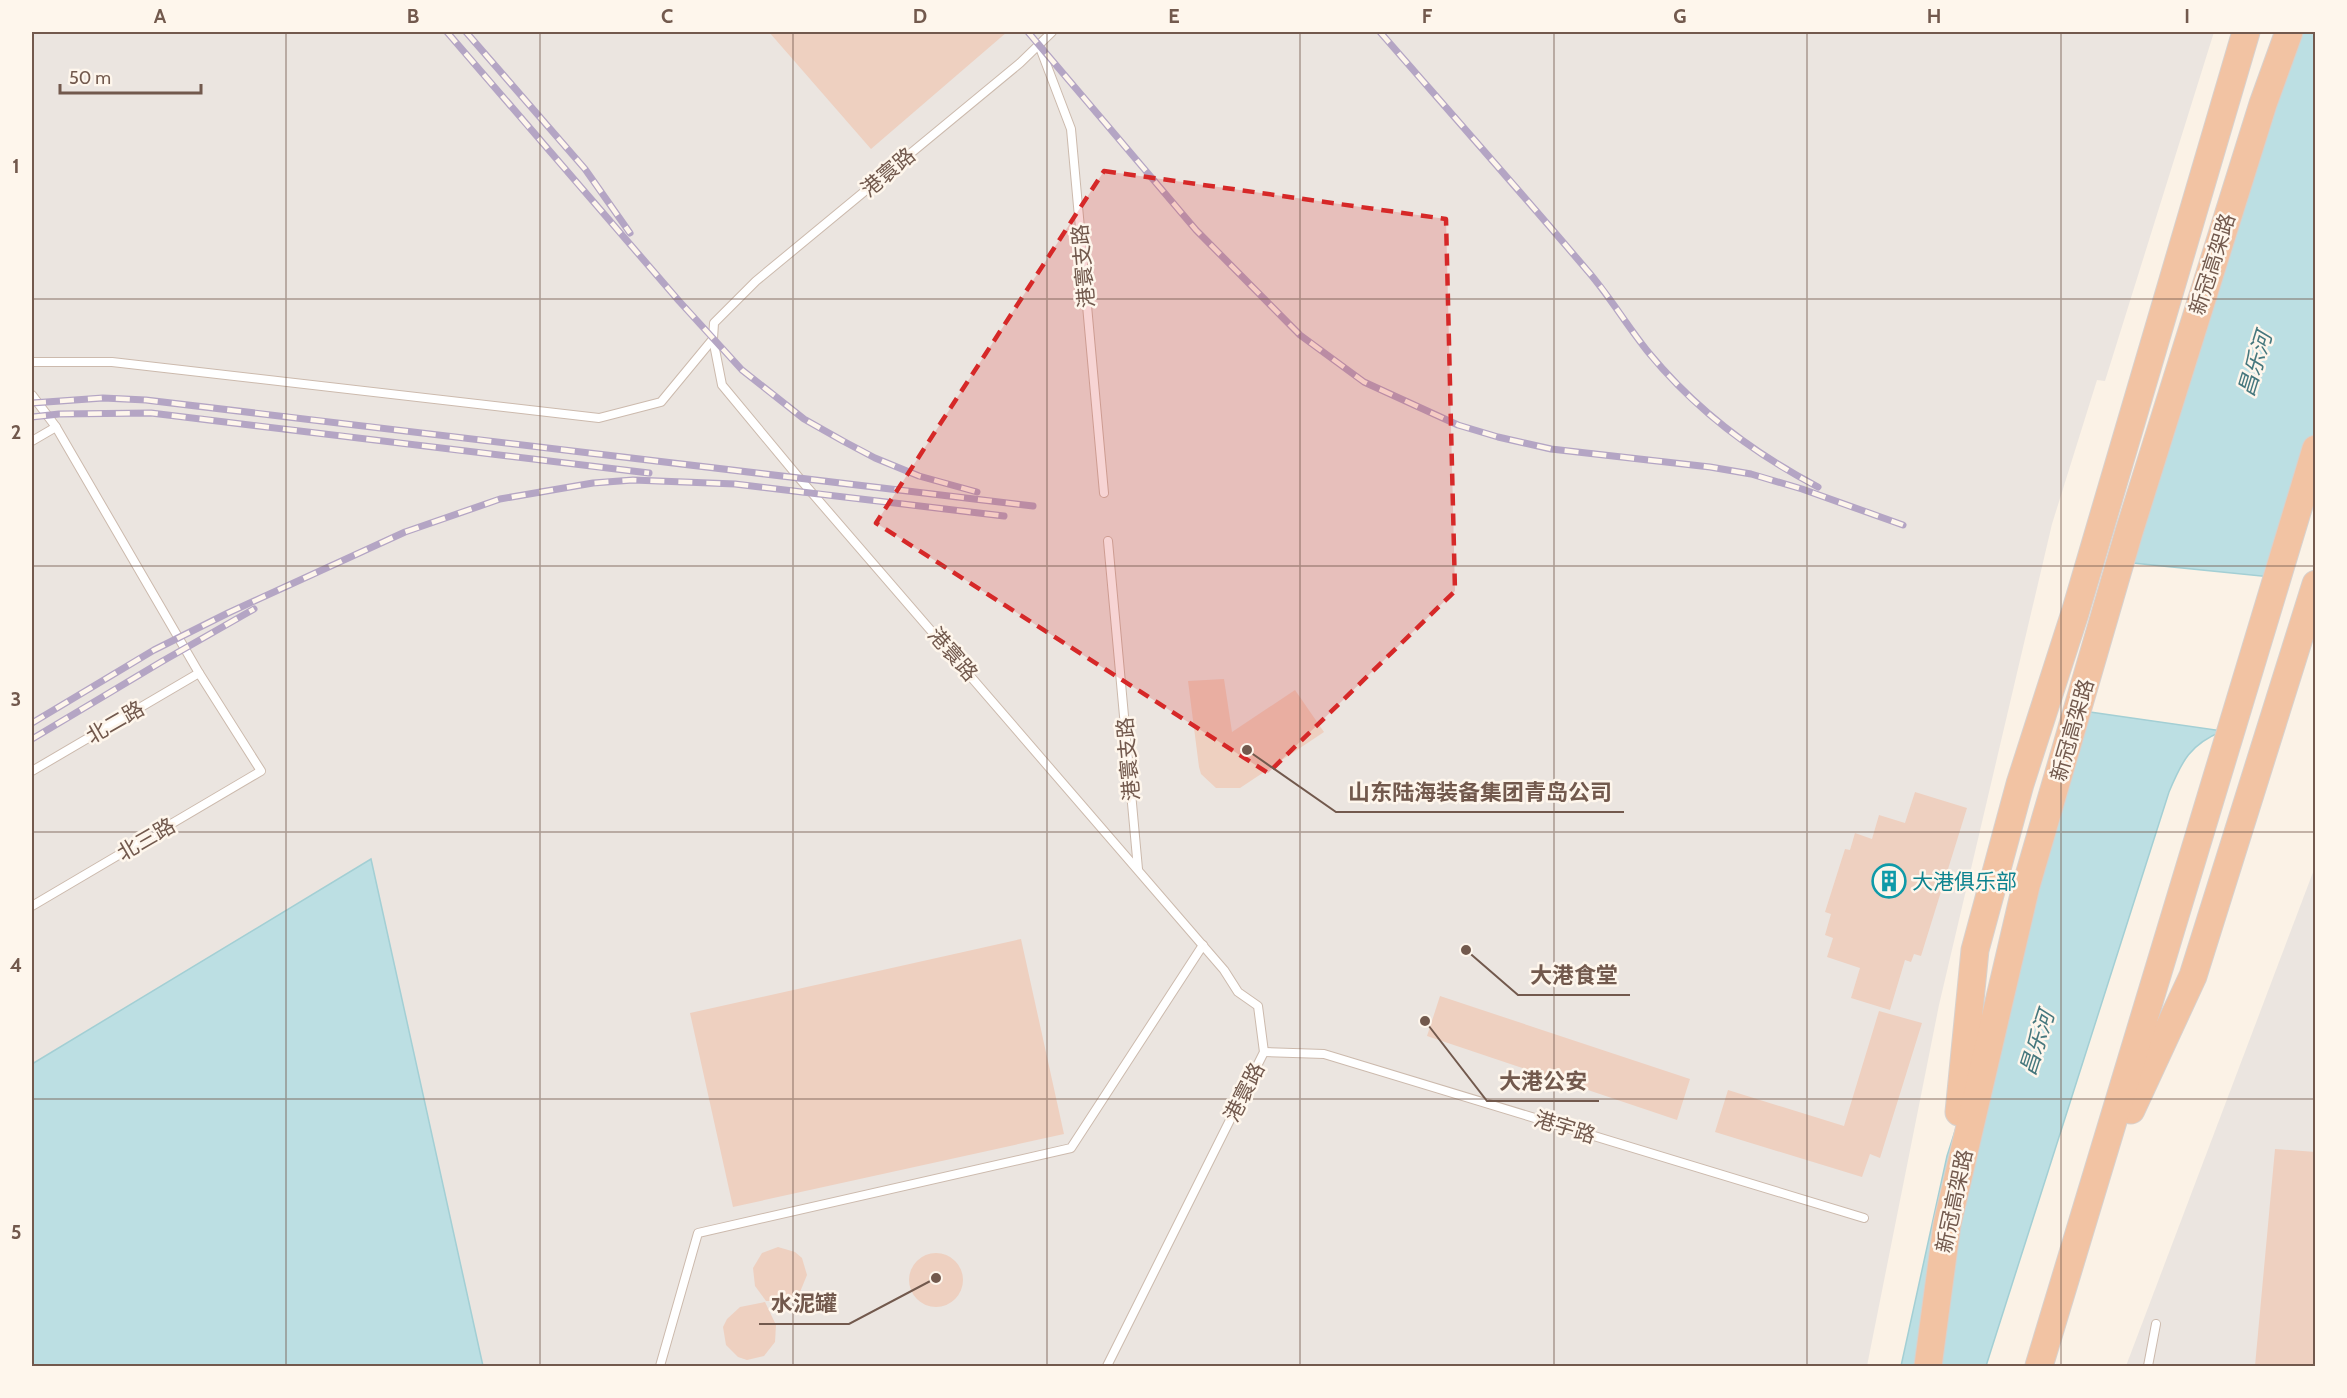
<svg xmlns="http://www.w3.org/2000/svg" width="2347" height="1398" viewBox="0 0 2347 1398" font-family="Cabin,'Noto Sans SC',sans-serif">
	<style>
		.industrial { fill: #ebe5e0 }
		.water { fill: #bcdfe3; stroke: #a3cfd4; stroke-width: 1.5 }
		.building { fill: #eed0c0 }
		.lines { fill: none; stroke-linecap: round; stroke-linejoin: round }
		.service-casing { stroke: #ccbaad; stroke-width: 10 }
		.trunk-casing { stroke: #d8d1cd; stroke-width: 29 }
		.service { stroke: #fff; stroke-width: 8 }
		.trunk { stroke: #f2c3a3; stroke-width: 27 }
		.rail-casing { stroke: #b4a5c4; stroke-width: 7 }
		.rail { stroke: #fef6ec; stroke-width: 4.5; stroke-dasharray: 14; stroke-linecap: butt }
		.marked { fill: #d62828; fill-opacity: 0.2; stroke: #d62828; stroke-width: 4.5; stroke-dasharray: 12 8; stroke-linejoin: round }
		.grid { fill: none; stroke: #72594d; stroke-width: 1.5; stroke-opacity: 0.55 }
		.labels { text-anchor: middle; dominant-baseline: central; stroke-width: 5; stroke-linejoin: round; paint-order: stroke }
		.street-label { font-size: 21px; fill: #72594d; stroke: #fef6ec }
		.culture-label { font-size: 21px; fill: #0d838f; stroke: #fef6ec; text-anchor: start }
		.water-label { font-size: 22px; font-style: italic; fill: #45777d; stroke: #fef6ec }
		.leader { fill: none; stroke: #72594d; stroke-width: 2 }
		.callout-dot { fill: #72594d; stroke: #fef6ec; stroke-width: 2 }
		.callout-label { font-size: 22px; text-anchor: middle; font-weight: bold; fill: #72594d; stroke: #fef6ec; stroke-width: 5; stroke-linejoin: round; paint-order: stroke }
		.neatline { fill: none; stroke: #72594d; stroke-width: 2 }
		.grid-label { font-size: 20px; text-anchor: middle; font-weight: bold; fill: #72594d }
	</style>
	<rect width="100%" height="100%" fill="#fbf2e6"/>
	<g class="industrial">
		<polygon points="32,32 2214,32 2105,381 2097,380 2052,524 1939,1005 1867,1366 483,1366 371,860 32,1064"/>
		<polygon points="2315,867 2315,1366 2126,1366"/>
	</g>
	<g class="water">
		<polygon points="2291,32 2315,32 2315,431 2271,577 2133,563"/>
		<path d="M2090,712L2223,731C2190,744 2182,761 2169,792L1986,1366H1901L1947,1156Z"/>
		<polygon points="371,859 483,1366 32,1366 32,1064"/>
	</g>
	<g class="building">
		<polygon points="769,32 1007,32 871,149"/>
		<polygon points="1224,679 1232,732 1295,690 1324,732 1240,788 1216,788 1201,774 1199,767 1188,681"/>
		<polygon points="1915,792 1967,808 1921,956 1914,954 1911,962 1905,960 1890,1010 1851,998 1860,968 1827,957 1833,938 1825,935 1831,914 1825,912 1845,849 1850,850 1855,833 1872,839 1879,815 1905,823"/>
		<polygon points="1021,939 1064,1134 733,1207 690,1013"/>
		<polygon points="1440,996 1690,1079 1677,1120 1427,1036"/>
		<polygon points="1879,1011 1922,1023 1880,1158 1870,1154 1862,1177 1715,1132 1728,1090 1844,1126"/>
		<polygon points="2275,1149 2316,1152 2316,1366 2255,1366"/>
		<polygon points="778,1247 795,1252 802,1258 807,1275 800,1292 793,1297 785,1301 766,1301 755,1286 753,1268 762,1253"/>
		<circle cx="936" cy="1280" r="27"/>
		<polygon points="765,1302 776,1325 775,1342 764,1356 747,1360 738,1357 726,1345 723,1327 727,1319 740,1307"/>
	</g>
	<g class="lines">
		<g class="service-casing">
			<g id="service">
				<polyline points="1052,32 1020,63 756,281 714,323 713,339 722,385 800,479 1224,970 1238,992 1258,1006 1264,1052 1107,1366"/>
				<polyline points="1039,45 1071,129 1104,493"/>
				<polyline points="32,362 112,362 599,418 661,402 713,339"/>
				<polyline points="32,395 56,427 199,673 261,771 32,906"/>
				<polyline points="32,441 56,427"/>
				<polyline points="1108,541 1138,869"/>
				<polyline points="32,771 199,673"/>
				<polyline points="1264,1052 1324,1054 1864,1218"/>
				<polyline points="660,1366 698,1233 1071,1148 1203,945"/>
				<polyline points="2148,1366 2156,1324"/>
			</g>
		</g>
		<g class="trunk-casing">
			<g id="trunk">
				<polyline points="2131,1110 2193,976 2316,584"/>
				<polyline points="1959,1112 1975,950 2020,784 2075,613 2246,32"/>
				<polyline points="1928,1366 1947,1225 2026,886 2129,532 2263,104 2289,32"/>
				<polyline points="2039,1366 2316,449"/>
			</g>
		</g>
		<use href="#service" class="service"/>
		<use href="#trunk" class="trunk"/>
		<g class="rail-casing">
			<g id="rail">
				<polyline points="447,32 679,301 742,370 804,419 843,441 875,458 919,476 977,492"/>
				<polyline points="466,32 585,169 630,233"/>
				<polyline points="1028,32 1196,230 1300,335 1364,382 1458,425 1498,437 1551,449 1710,467 1751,474 1802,489 1903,525"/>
				<path d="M1380,32C1449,111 1518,189 1586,269C1609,295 1627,326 1649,353C1696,410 1753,453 1818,487"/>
				<polyline points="32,403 103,398 146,400 1033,506"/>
				<polyline points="32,417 59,414 151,413 649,473"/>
				<polyline points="32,723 154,650 228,613 405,532 500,499 593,483 633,480 735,484 1004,516"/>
				<polyline points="32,739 161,662 254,609"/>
			</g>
		</g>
		<use href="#rail" class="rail"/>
	</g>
	<path class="marked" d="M1104,171L1446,219L1455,591L1268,773L876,523Z"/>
	<path class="grid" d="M286,32V1366M540,32V1366M793,32V1366M1047,32V1366M1300,32V1366M1554,32V1366M1807,32V1366M2061,32V1366M32,299H2316M32,566H2316M32,832H2316M32,1099H2316"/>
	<defs>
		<g id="building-ring" transform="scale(1.725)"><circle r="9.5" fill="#fef6ec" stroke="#0f9aa8" stroke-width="1.5"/><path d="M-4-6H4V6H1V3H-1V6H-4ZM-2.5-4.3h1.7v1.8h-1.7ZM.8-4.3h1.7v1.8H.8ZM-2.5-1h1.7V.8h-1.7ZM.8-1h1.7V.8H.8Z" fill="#0f9aa8"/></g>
	</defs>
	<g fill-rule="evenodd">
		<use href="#building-ring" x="1889" y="881"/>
	</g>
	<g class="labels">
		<g class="street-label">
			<text transform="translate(888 172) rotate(-40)">港寰路</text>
			<text transform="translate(2212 264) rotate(-72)">新冠高架路</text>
			<text transform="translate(1083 266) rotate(-95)">港寰支路</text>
			<text transform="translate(953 654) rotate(49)">港寰路</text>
			<text transform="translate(115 722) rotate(-30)">北二路</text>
			<text transform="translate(2072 730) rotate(-74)">新冠高架路</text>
			<text transform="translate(1128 759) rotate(-95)">港寰支路</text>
			<text transform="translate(146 839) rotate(-30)">北三路</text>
			<text transform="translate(1244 1092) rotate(-63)">港寰路</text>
			<text transform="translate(1565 1127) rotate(17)">港宇路</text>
			<text transform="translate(1954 1201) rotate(-78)">新冠高架路</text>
		</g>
		<g class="culture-label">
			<text x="1912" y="881">大港俱乐部</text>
		</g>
		<g class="water-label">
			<text transform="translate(2255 364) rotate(-73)">昌乐河</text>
			<text transform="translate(2037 1043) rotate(-72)">昌乐河</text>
		</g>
	</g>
	<path class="leader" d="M1247 750L1336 812H1624M1466 950L1518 995H1630M1425 1021L1487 1101H1599M936 1278L849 1324H759"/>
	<g class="callout-dot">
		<circle cx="1247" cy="750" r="6"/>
		<circle cx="1466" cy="950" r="6"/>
		<circle cx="1425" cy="1021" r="6"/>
		<circle cx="936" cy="1278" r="6"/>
	</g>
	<g class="callout-label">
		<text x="1480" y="800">山东陆海装备集团青岛公司</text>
		<text x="1574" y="983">大港食堂</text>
		<text x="1543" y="1089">大港公安</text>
		<text x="804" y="1311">水泥罐</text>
	</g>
	<rect width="2347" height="1398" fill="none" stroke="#fef6ec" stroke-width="66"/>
	<path d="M60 84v9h141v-9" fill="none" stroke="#72594d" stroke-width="3"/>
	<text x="69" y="84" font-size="18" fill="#72594d" stroke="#fef6ec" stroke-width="4.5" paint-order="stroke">50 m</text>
	<rect x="33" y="33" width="2281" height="1332" class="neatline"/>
	<g class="grid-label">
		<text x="160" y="23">A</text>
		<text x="413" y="23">B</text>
		<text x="667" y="23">C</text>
		<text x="920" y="23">D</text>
		<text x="1174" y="23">E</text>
		<text x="1427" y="23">F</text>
		<text x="1680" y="23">G</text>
		<text x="1934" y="23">H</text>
		<text x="2187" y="23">I</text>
		<text x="16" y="173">1</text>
		<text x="16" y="439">2</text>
		<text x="16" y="706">3</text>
		<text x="16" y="972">4</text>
		<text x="16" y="1239">5</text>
	</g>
</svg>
